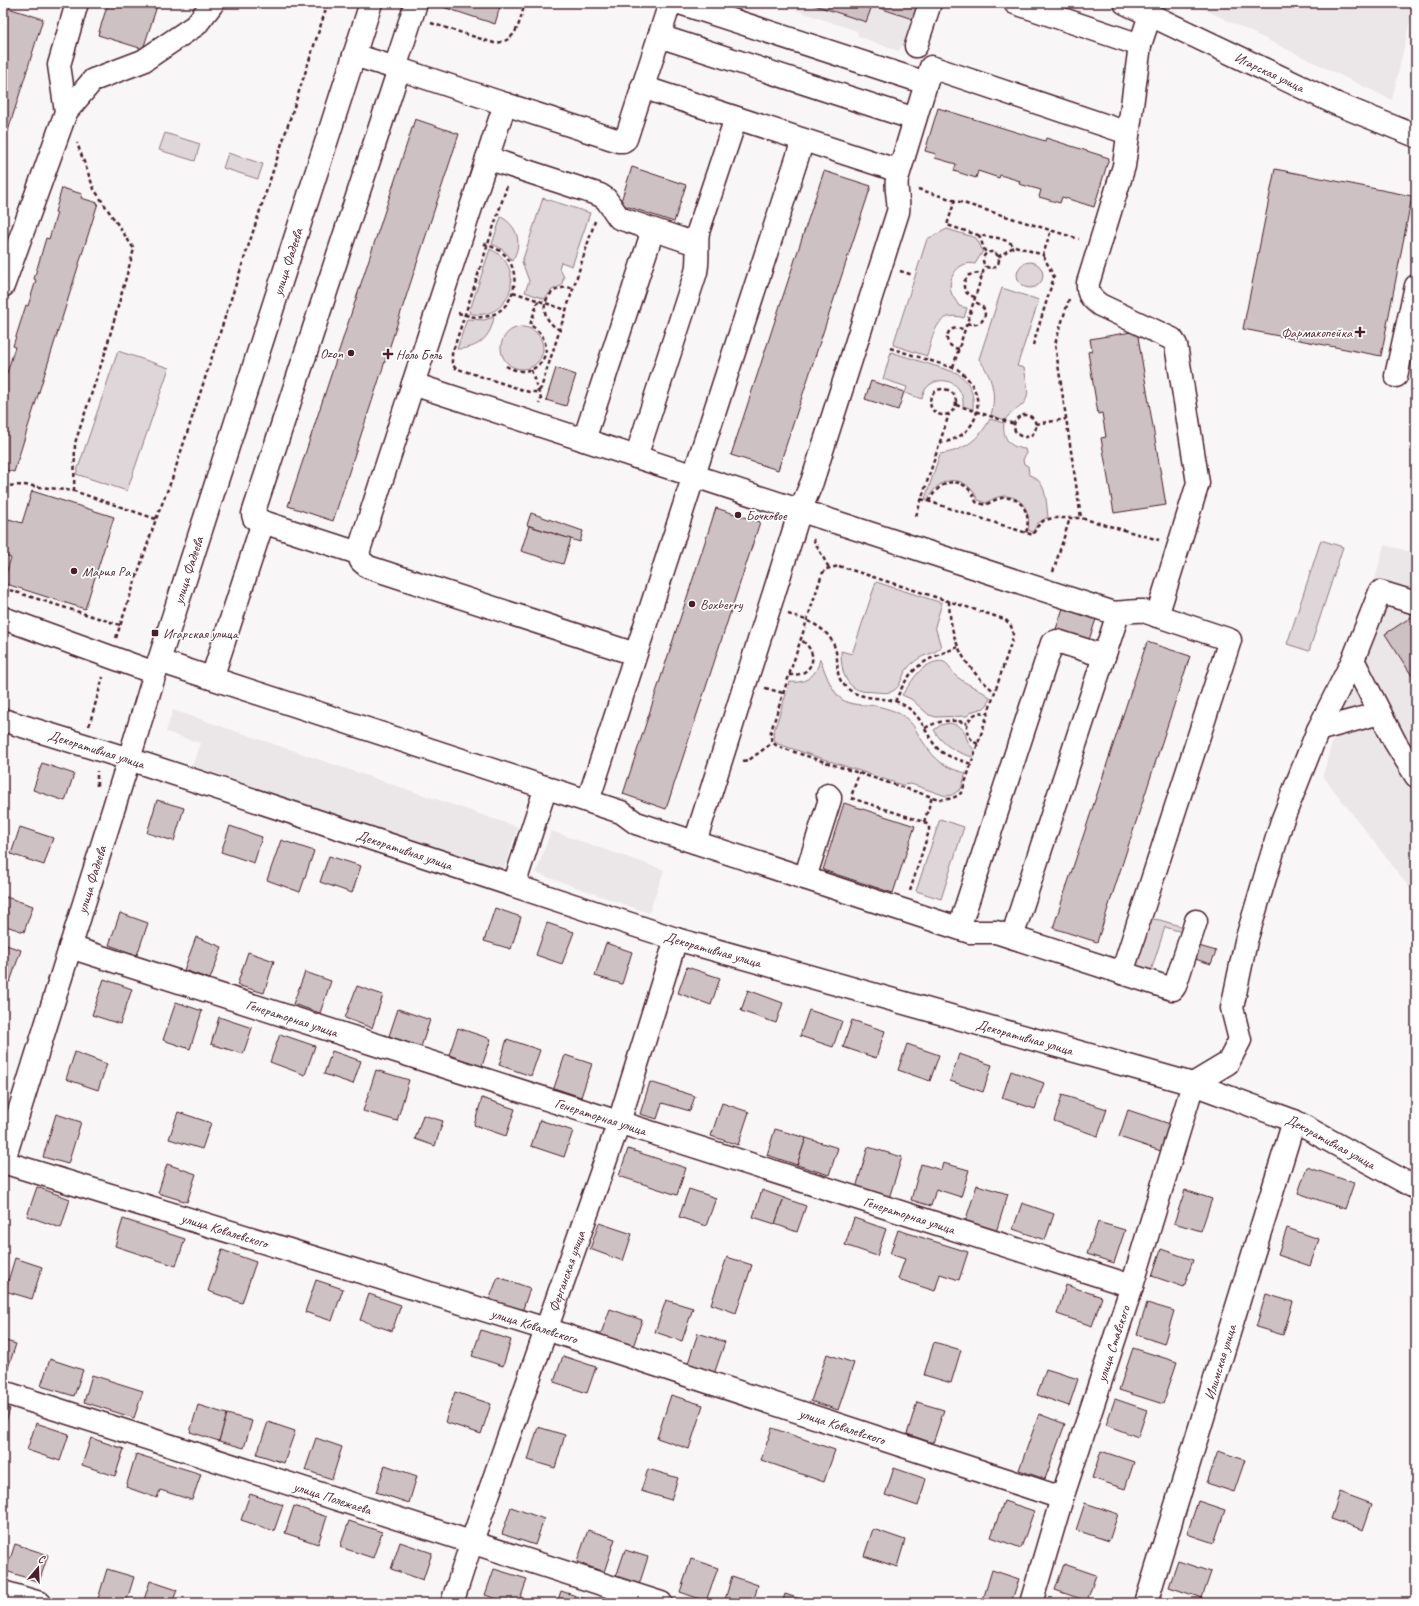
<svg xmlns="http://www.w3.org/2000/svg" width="1419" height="1606" viewBox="0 0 1419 1606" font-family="Caveat,sans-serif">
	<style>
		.built { fill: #ebe6e8 }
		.green { fill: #ded6d9; stroke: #947a82 }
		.building { fill: #cdc1c4; stroke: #4a1f2b }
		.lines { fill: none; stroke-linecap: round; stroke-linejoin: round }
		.minor-casing { stroke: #4a1f2b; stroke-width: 25 }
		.path { stroke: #4a1f2b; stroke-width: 2.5; stroke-dasharray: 4 3; stroke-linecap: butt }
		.minor { stroke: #fff; stroke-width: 22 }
		.poi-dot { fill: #4a1f2b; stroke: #fff; stroke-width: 1.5 }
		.labels { text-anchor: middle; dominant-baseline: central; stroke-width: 3.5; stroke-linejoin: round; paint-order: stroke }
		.street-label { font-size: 14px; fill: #4a1f2b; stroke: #fff }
		.poi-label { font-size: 14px; fill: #4a1f2b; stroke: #fff; text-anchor: start }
	</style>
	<rect width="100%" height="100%" fill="#f8f6f7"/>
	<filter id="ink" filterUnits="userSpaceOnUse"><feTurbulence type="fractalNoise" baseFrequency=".025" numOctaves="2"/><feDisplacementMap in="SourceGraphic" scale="8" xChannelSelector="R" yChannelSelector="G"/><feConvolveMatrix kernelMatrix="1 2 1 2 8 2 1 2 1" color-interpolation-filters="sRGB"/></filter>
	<g filter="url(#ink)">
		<g class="built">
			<polygon points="775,3 925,3 915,32 898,51 858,36 857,31"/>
			<polygon points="1187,3 1414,3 1392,100 1214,14"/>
			<polygon points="1384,545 1416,553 1416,896 1323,776"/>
			<polygon points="173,710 518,827 502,874 191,769 200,743 166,732"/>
			<polygon points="551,831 664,870 649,913 536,873"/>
		</g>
		<g class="green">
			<polygon points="165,133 200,144 195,161 159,150"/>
			<polygon points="228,153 263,164 258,179 223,168"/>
			<polygon points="543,198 590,213 572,266 561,262 559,268 564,277 561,286 552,290 545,299 525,292 529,281 522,262"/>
			<path d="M501,217C518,226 523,244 512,261C507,252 501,248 492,244Z"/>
			<path d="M947,229L976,238L983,251L975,264C960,260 947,276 951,292C952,296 957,302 959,306L967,308L964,318C936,309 933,336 927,356L893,345L927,239Z"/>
			<path d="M490,249C529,267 510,324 469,313Z"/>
			<circle cx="1030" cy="275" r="13"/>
			<path d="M1002,288L1039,300L1017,366L1024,368C1026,380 1032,396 1022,405C1016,411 1011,411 1005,420L991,415C997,394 992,377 979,359Z"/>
			<path d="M494,317C491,337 478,349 457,349L467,319L484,320Z"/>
			<circle cx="522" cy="348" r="21"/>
			<polygon points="118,351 169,368 127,491 76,474"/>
			<path d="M891,352L957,373C971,383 974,393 973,409L963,406C965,374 925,373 922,399L905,393L907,387L883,379Z"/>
			<path d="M990,419L1004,423C1002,438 1010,448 1025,449L1026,453L1023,460L1024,464L1028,466L1029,475C1047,480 1046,502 1048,517L1038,523L1033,532L1028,530C1033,502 1009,486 986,503L978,500C967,474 939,474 928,500L925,499L940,454C963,451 979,440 990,419Z"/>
			<polygon points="1321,540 1343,547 1309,651 1287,644"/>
			<path d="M876,582L942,603L935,626L941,647C935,654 924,654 917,660C914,662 909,666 908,668C901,675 902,686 893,691C887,694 880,692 874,692C870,691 866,692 862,691C843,687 841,666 841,651L852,654Z"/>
			<path d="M820,659C825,672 830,687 839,697C849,707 865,704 877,706C885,708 893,710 900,714C909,719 914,726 918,734C932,756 940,767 966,773L961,789L952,795L946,796L911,784L902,785L778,744L774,740L773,734L790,682C806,684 817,675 820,659Z"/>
			<path d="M942,661C952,665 950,672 957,677C967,685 980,689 990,697L988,704L984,708L973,711L967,716L936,717L929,715L911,699L902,695C913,680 921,662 942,661Z"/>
			<path d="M949,723C973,728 960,739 975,750V753L973,757C957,753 942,745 934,730L941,725Z"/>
			<polygon points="940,819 964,827 941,899 916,891"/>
			<polygon points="1152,919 1160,920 1183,927 1182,932 1165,927 1150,974 1131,967 1146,921"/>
		</g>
		<g class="building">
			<polygon points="108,3 158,3 143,49 98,35"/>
			<polygon points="444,3 501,3 495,24 443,7"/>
			<polygon points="808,3 873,3 866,22"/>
			<polygon points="878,3 924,3 918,21 877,7"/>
			<polygon points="5,7 43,19 3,147 3,12"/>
			<polygon points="938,108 1045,141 1046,138 1109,158 1094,207 1062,197 1060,203 1039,197 1041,190 1019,184 1020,181 1000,175 999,178 978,171 976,178 954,171 956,164 935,158 936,154 925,151"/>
			<polygon points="415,119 459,134 333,521 288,506"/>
			<polygon points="632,167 686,185 674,222 620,204"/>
			<polygon points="1275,169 1412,196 1381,356 1243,329"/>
			<polygon points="824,171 871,186 778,470 731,455"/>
			<polygon points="62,188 82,194 81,198 98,203 14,472 3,469 3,377 4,372 7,373 15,347 13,346 26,305 28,306 36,280 34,279 46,238 49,239 57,213 55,212"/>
			<polygon points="1137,331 1166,505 1114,513 1101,438 1106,437 1102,413 1098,414 1088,352 1092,351 1090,339"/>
			<polygon points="556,368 576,375 566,406 546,400"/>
			<polygon points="871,381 904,392 898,410 865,399"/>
			<polygon points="32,491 114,517 85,609 3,583 11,558 3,555 3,537 9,519 22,523"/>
			<polygon points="716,508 760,522 666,809 623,794"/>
			<polygon points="531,513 583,531 580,542 527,525"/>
			<polygon points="529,526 571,539 563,564 521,551"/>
			<polygon points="1063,608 1096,619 1089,640 1056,629"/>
			<polygon points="1416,614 1416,682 1385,634"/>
			<polygon points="1147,642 1190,656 1097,942 1053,928"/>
			<polygon points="42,763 74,774 65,801 33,790"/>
			<polygon points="157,800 184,808 174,841 147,833"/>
			<polygon points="844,803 915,826 893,893 823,870"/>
			<polygon points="230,826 262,837 254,863 221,852"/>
			<polygon points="20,827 53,838 44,865 11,854"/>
			<polygon points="281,840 314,851 300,892 267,880"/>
			<polygon points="329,856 361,866 352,893 320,882"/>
			<polygon points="3,896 33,906 24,932 3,925"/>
			<polygon points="495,908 521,917 511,949 484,941"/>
			<polygon points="120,913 148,923 137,955 109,945"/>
			<polygon points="547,923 574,932 562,964 536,955"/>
			<polygon points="196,937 222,947 210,979 184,970"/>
			<polygon points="606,943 632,952 622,984 595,976"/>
			<polygon points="3,944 21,950 10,982 3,980"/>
			<polygon points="1199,946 1216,951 1211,964 1195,959"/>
			<polygon points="248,952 274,961 264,993 237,985"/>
			<polygon points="687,967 720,978 711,1005 678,993"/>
			<polygon points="305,972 331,981 320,1013 293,1004"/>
			<polygon points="104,979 132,989 120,1024 92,1015"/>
			<polygon points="357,986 383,995 372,1028 345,1018"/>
			<polygon points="748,990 783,1003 776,1023 741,1011"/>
			<polygon points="176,1002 202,1011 190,1049 163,1040"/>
			<polygon points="398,1009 430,1020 421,1047 389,1036"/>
			<polygon points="809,1010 842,1021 833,1047 800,1036"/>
			<polygon points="219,1017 252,1028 243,1054 211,1044"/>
			<polygon points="852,1020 885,1031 876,1058 843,1047"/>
			<polygon points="458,1028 491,1039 482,1066 449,1055"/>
			<polygon points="280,1034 315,1046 305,1075 270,1062"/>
			<polygon points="507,1039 540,1050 531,1076 499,1065"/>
			<polygon points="907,1044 939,1055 930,1081 898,1070"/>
			<polygon points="332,1051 361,1061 353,1084 324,1074"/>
			<polygon points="75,1052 107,1064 98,1090 66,1079"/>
			<polygon points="959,1054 992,1065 983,1092 950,1081"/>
			<polygon points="565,1055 592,1064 581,1097 554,1088"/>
			<polygon points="376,1070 409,1080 397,1121 363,1111"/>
			<polygon points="1011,1071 1044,1083 1035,1109 1002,1098"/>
			<polygon points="650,1082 695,1096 690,1111 662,1103 657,1119 640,1114"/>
			<polygon points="1062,1095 1107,1109 1098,1136 1054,1121"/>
			<polygon points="482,1098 515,1109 506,1136 474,1125"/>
			<polygon points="722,1103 749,1112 738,1145 711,1136"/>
			<polygon points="1128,1110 1170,1124 1161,1151 1119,1137"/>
			<polygon points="178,1112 211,1123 202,1149 169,1139"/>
			<polygon points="56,1114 81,1122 68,1164 43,1157"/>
			<polygon points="423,1115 443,1121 435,1146 415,1139"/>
			<polygon points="540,1120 573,1131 564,1157 531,1146"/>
			<polygon points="775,1129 806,1138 797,1165 767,1155"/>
			<polygon points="806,1138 838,1148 829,1175 797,1165"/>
			<polygon points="868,1147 902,1157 889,1198 856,1188"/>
			<polygon points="628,1149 686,1168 677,1195 619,1176"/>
			<polygon points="943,1163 969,1170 961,1197 936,1189 931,1206 911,1200 921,1164 941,1170"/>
			<polygon points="167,1164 196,1174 187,1202 158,1193"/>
			<polygon points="1307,1167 1354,1183 1345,1209 1298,1193"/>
			<polygon points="977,1185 1008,1194 996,1232 965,1222"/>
			<polygon points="37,1187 70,1199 61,1228 27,1216"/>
			<polygon points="689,1189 716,1198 706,1226 679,1217"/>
			<polygon points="762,1190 784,1198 775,1224 753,1217"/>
			<polygon points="1185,1190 1212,1199 1201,1231 1174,1223"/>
			<polygon points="784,1198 806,1206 797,1232 775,1224"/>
			<polygon points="1022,1203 1054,1214 1045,1240 1013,1229"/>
			<polygon points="854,1218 886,1229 877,1256 845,1245"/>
			<polygon points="123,1219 185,1239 176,1266 115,1246"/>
			<polygon points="1098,1222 1125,1230 1114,1263 1087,1254"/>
			<polygon points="599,1223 632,1234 623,1261 590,1249"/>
			<polygon points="1287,1228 1319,1239 1310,1266 1278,1255"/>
			<polygon points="898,1230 968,1252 959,1280 940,1274 935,1291 898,1279 905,1259 890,1254"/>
			<polygon points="1161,1249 1193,1260 1184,1287 1152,1276"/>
			<polygon points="222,1250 256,1262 242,1303 208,1291"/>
			<polygon points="727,1257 752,1265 736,1313 711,1304"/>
			<polygon points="15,1258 42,1267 32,1299 5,1291"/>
			<polygon points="498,1277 530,1288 521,1315 488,1303"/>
			<polygon points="316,1280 343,1289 332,1321 305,1312"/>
			<polygon points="1066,1285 1102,1297 1092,1326 1057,1314"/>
			<polygon points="369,1294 401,1305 392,1331 360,1320"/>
			<polygon points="1266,1294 1293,1302 1283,1335 1256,1327"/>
			<polygon points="666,1300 693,1308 682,1341 655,1332"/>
			<polygon points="1147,1303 1174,1311 1164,1344 1137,1335"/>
			<polygon points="610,1309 642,1320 633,1347 600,1336"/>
			<polygon points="481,1330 511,1340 503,1366 472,1356"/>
			<polygon points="698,1333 725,1342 714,1374 687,1366"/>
			<polygon points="3,1340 16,1344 7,1371 3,1369"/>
			<polygon points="934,1342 961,1350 951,1383 924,1375"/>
			<polygon points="1133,1348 1177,1362 1163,1404 1119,1390"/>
			<polygon points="827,1354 854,1363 838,1410 811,1401"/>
			<polygon points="563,1356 596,1367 587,1393 554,1382"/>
			<polygon points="50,1359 83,1370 74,1396 41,1386"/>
			<polygon points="1046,1369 1078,1379 1069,1406 1037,1395"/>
			<polygon points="92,1375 143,1391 134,1418 84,1402"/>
			<polygon points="455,1392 491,1404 481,1434 445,1422"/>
			<polygon points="671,1395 703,1405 689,1449 657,1438"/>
			<polygon points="1115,1399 1147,1410 1138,1437 1106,1425"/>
			<polygon points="917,1402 944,1410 933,1443 907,1434"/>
			<polygon points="198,1405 227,1414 219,1441 190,1432"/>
			<polygon points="3,1407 10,1409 3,1431"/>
			<polygon points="227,1414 252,1421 244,1448 219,1441"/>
			<polygon points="1039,1414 1065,1424 1045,1479 1019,1470"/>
			<polygon points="268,1422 295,1431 284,1463 257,1454"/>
			<polygon points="36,1423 69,1434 60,1461 27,1450"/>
			<polygon points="538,1427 565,1435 555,1468 528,1460"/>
			<polygon points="772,1428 835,1450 824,1482 761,1460"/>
			<polygon points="91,1438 124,1449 115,1476 82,1465"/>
			<polygon points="316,1438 342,1447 332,1479 305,1470"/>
			<polygon points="1101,1451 1134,1462 1125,1489 1092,1478"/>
			<polygon points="1218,1451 1245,1460 1234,1492 1207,1483"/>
			<polygon points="136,1454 201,1474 192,1500 160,1490 157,1498 126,1487"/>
			<polygon points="385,1465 417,1476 409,1503 376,1492"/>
			<polygon points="894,1468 926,1479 918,1506 885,1495"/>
			<polygon points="648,1469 678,1478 671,1500 641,1491"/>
			<polygon points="1340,1492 1372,1504 1363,1530 1331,1519"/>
			<polygon points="250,1494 283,1505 274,1531 241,1520"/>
			<polygon points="1004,1501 1034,1511 1021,1548 991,1537"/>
			<polygon points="1198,1501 1225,1510 1214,1543 1187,1534"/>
			<polygon points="1085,1503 1118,1514 1109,1541 1076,1530"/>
			<polygon points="294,1506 327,1517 318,1544 285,1533"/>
			<polygon points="511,1507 544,1519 535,1545 502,1534"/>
			<polygon points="349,1521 382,1532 373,1558 340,1547"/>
			<polygon points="873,1529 905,1540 897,1567 864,1556"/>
			<polygon points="588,1530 615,1539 604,1572 577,1562"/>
			<polygon points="400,1542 432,1553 423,1580 391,1569"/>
			<polygon points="15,1544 48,1555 39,1582 6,1571"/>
			<polygon points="625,1550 648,1557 639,1585 616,1577"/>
			<polygon points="691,1559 718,1568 706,1601 680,1592"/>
			<polygon points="1178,1561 1211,1572 1202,1598 1169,1587"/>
			<polygon points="1064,1564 1096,1575 1087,1601 1055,1590"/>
			<polygon points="107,1569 134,1577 126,1603 102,1603 97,1602"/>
			<polygon points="494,1569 527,1579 519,1603 509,1603 485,1595"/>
			<polygon points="992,1570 1019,1579 1011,1603 982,1603"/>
			<polygon points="732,1576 758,1585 753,1603 724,1603"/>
			<polygon points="150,1581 177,1590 172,1603 143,1603"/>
			<polygon points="561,1591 594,1602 594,1603 557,1603"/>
			<polygon points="785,1594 812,1603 782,1603"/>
		</g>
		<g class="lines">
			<g class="minor-casing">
				<g id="minor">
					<polyline points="680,3 926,83"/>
					<polyline points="1015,3 1140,45"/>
					<path id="s1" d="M1125,3L1337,104L1416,136"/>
					<path d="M1150,15L1140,45L1124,166L1088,283C1087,294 1091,298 1100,305L1172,339L1176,345L1198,483L1157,616"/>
					<polyline points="659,36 915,119"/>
					<polyline points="916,46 930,3"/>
					<polyline points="354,55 399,69"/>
					<polyline points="395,68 416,3"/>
					<polyline points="642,87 899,171"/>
					<polyline points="505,104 619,141 623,141 626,139 670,3"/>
					<polyline points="66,112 93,80 143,61 196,25 213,3"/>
					<polyline points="487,158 600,195 606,199 619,218 696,244"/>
					<polyline points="3,286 66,112 59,65 77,3"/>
					<polyline points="1396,376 1416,286"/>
					<polyline points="584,440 653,230"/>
					<path d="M636,457L696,272C699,258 696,245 698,232L736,118"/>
					<polyline points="263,522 254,518 253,514 399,69 505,104 413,384"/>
					<polyline points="358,553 361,561 368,567 635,654"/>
					<polyline points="3,618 155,673"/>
					<polyline points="1353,660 1395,742 1416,776"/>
					<polyline points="159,661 621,812 636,823 970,932 996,932 1169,988 1173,989 1175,986 1196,921"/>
					<path d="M212,678L263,522L358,553L413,384L1111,612C1122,614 1132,610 1143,611L1230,640L1122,973"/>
					<polyline points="1380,713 1318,730 1353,660 1380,592 1416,603"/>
					<path id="s2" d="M3,720L129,759L676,939L1193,1084L1294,1121L1416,1188"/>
					<polyline points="588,801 803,140"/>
					<path d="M695,842L800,511L812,482L898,212C900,201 895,191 897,179L931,67L1128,133"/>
					<polyline points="805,878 830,799 830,797 828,795"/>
					<polyline points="514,885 546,787"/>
					<polyline points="959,928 1052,643 1057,641 1104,656"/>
					<polyline points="1012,937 1118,614"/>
					<path id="s3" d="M70,947L1132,1286"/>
					<path id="s4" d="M3,1162L546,1329L1062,1498"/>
					<path id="s5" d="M3,1163L129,759L155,673L371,3"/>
					<path id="s6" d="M3,1392L661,1603"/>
					<polyline points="3,1592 40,1603"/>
					<path id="s7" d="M452,1603L472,1541L619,1122L676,939"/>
					<path id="s8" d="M1031,1603L1062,1498L1132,1286L1193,1084L1228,1063L1240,1040L1232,1008L1246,941L1282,821L1318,730"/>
					<path id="s9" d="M1146,1603L1294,1121"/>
				</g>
			</g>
			<g class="path">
				<path d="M431,23L494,43C518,42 519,22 525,3"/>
				<polyline points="507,186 452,354 452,363 455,368 529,392 538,392 541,388 595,221"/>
				<polyline points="918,189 1079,239"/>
				<polyline points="955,200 947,225 978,235 998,238 1007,241 1015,246 1043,255 1051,230"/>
				<polyline points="979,235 986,254"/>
				<circle cx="991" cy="260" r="8"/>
				<polyline points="998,257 1015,246"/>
				<polyline points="900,271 913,275"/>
				<polyline points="513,292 566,310"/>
				<path d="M975,297C967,295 963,291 964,282L969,275L978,273L982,275"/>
				<polyline points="1069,299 1055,344 1081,518"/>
				<path d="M458,313C466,315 474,318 482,317C512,315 524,278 506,256C500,249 490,246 482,243"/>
				<path d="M967,323C985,330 993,307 974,302"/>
				<path d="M560,330C533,316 544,283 574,288"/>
				<polyline points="1033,345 1054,277 1043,255"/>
				<path d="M890,348L957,369C991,393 981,437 940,443"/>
				<path d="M959,349C939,346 946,321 965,330"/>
				<path d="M506,366C539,385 563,344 530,325L538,301"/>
				<polyline points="953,367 985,266"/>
				<polyline points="531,370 541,399 539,404"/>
				<circle cx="943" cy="402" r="13"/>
				<polyline points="956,405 1014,424"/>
				<circle cx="1025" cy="426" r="11"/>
				<polyline points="1036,424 1066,419"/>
				<polyline points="3,486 24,485 74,491 156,519"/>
				<polyline points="74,491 75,443 105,353 134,249 94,189 77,143"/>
				<polyline points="921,499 1033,535 1036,528 1043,521 1052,518 1081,518 1159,540"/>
				<path d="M929,502C940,476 967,475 976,502L986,505C1011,487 1034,505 1026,533"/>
				<polyline points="916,516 949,414"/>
				<polyline points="813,539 829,568"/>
				<path d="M839,566L1004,619C1011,624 1013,628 1013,637L962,792C953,800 944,801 932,797L779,747C772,743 770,740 771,731L822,574L826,569Z"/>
				<polyline points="1053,572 1070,518"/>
				<polyline points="3,588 120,625"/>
				<path d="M949,601C950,641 964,667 995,692"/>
				<path d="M788,614C808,620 831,628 836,652C839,665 834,677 847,688C863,702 885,695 902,704C923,715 924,733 938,749C946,757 961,760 971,764"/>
				<polyline points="116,638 156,519 172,479 328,3"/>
				<path d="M789,675C813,677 821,653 801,640"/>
				<polyline points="765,688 783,693"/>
				<path d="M895,702C911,665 922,661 958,647"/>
				<polyline points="89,726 103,677"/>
				<path d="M925,728C939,720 952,719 967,723"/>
				<path d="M978,744C958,735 967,708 988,713"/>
				<polyline points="743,761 749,760 772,743"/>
				<polyline points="97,786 97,771"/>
				<polyline points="852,794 859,773"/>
				<polyline points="851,798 924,822 929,826 929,831 910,891"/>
				<polyline points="924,822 932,797"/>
			</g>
			<use href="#minor" class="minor"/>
		</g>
	</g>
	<g class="poi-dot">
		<path d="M1358 326h4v4h4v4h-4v4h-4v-4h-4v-4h4z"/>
		<circle cx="351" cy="353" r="4"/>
		<path d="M386 348h4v4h4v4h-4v4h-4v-4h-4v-4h4z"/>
		<circle cx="738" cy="515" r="4"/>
		<circle cx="74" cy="571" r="4"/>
		<circle cx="692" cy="604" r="4"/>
		<rect x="151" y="629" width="8" height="8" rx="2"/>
	</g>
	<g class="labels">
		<g class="street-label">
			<text stroke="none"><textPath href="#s1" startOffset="160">Игарская улица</textPath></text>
			<text stroke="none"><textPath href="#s5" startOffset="945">улица Фадеева</textPath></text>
			<text stroke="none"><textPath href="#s5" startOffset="621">улица Фадеева</textPath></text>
			<text stroke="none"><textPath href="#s2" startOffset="98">Декоративная улица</textPath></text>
			<text stroke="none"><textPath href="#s2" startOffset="422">Декоративная улица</textPath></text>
			<text stroke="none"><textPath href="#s5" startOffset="297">улица Фадеева</textPath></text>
			<text stroke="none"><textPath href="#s2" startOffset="746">Декоративная улица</textPath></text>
			<text stroke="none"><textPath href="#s3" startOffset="233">Генераторная улица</textPath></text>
			<text stroke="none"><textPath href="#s2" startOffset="1070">Декоративная улица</textPath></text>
			<text stroke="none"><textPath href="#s3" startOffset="557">Генераторная улица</textPath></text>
			<text stroke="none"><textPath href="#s2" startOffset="1394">Декоративная улица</textPath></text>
			<text stroke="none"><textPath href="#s3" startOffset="881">Генераторная улица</textPath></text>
			<text stroke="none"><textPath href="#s4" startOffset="232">улица Ковалевского</textPath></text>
			<text stroke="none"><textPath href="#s7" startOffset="351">Ферганская улица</textPath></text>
			<text stroke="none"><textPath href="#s4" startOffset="556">улица Ковалевского</textPath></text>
			<text stroke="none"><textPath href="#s8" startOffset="272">улица Ставского</textPath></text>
			<text stroke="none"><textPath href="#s9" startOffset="252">Илимская улица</textPath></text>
			<text stroke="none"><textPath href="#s4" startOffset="880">улица Ковалевского</textPath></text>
			<text stroke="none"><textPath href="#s6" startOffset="346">улица Полежаева</textPath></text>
		</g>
		<g class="poi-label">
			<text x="1352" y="332" text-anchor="end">Фармакопейка</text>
			<text x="343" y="353" text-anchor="end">Ozon</text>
			<text x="396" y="354">Ноль Боль</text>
			<text x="746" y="515">Бочковое</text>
			<text x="82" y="571">Мария Ра</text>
			<text x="700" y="604">Boxberry</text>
			<text x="163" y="633">Игарская улица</text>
		</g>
	</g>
	<rect width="1419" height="1606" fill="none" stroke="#fff" stroke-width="16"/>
	<rect x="8" y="8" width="1403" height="1590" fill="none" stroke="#4a1f2b" stroke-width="1.5" filter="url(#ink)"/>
	<g transform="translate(38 1568) rotate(19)" stroke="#ffffff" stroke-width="3" paint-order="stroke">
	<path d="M0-3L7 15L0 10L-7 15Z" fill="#4a1f2b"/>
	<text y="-6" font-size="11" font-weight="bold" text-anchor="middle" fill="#4a1f2b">С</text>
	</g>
</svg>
